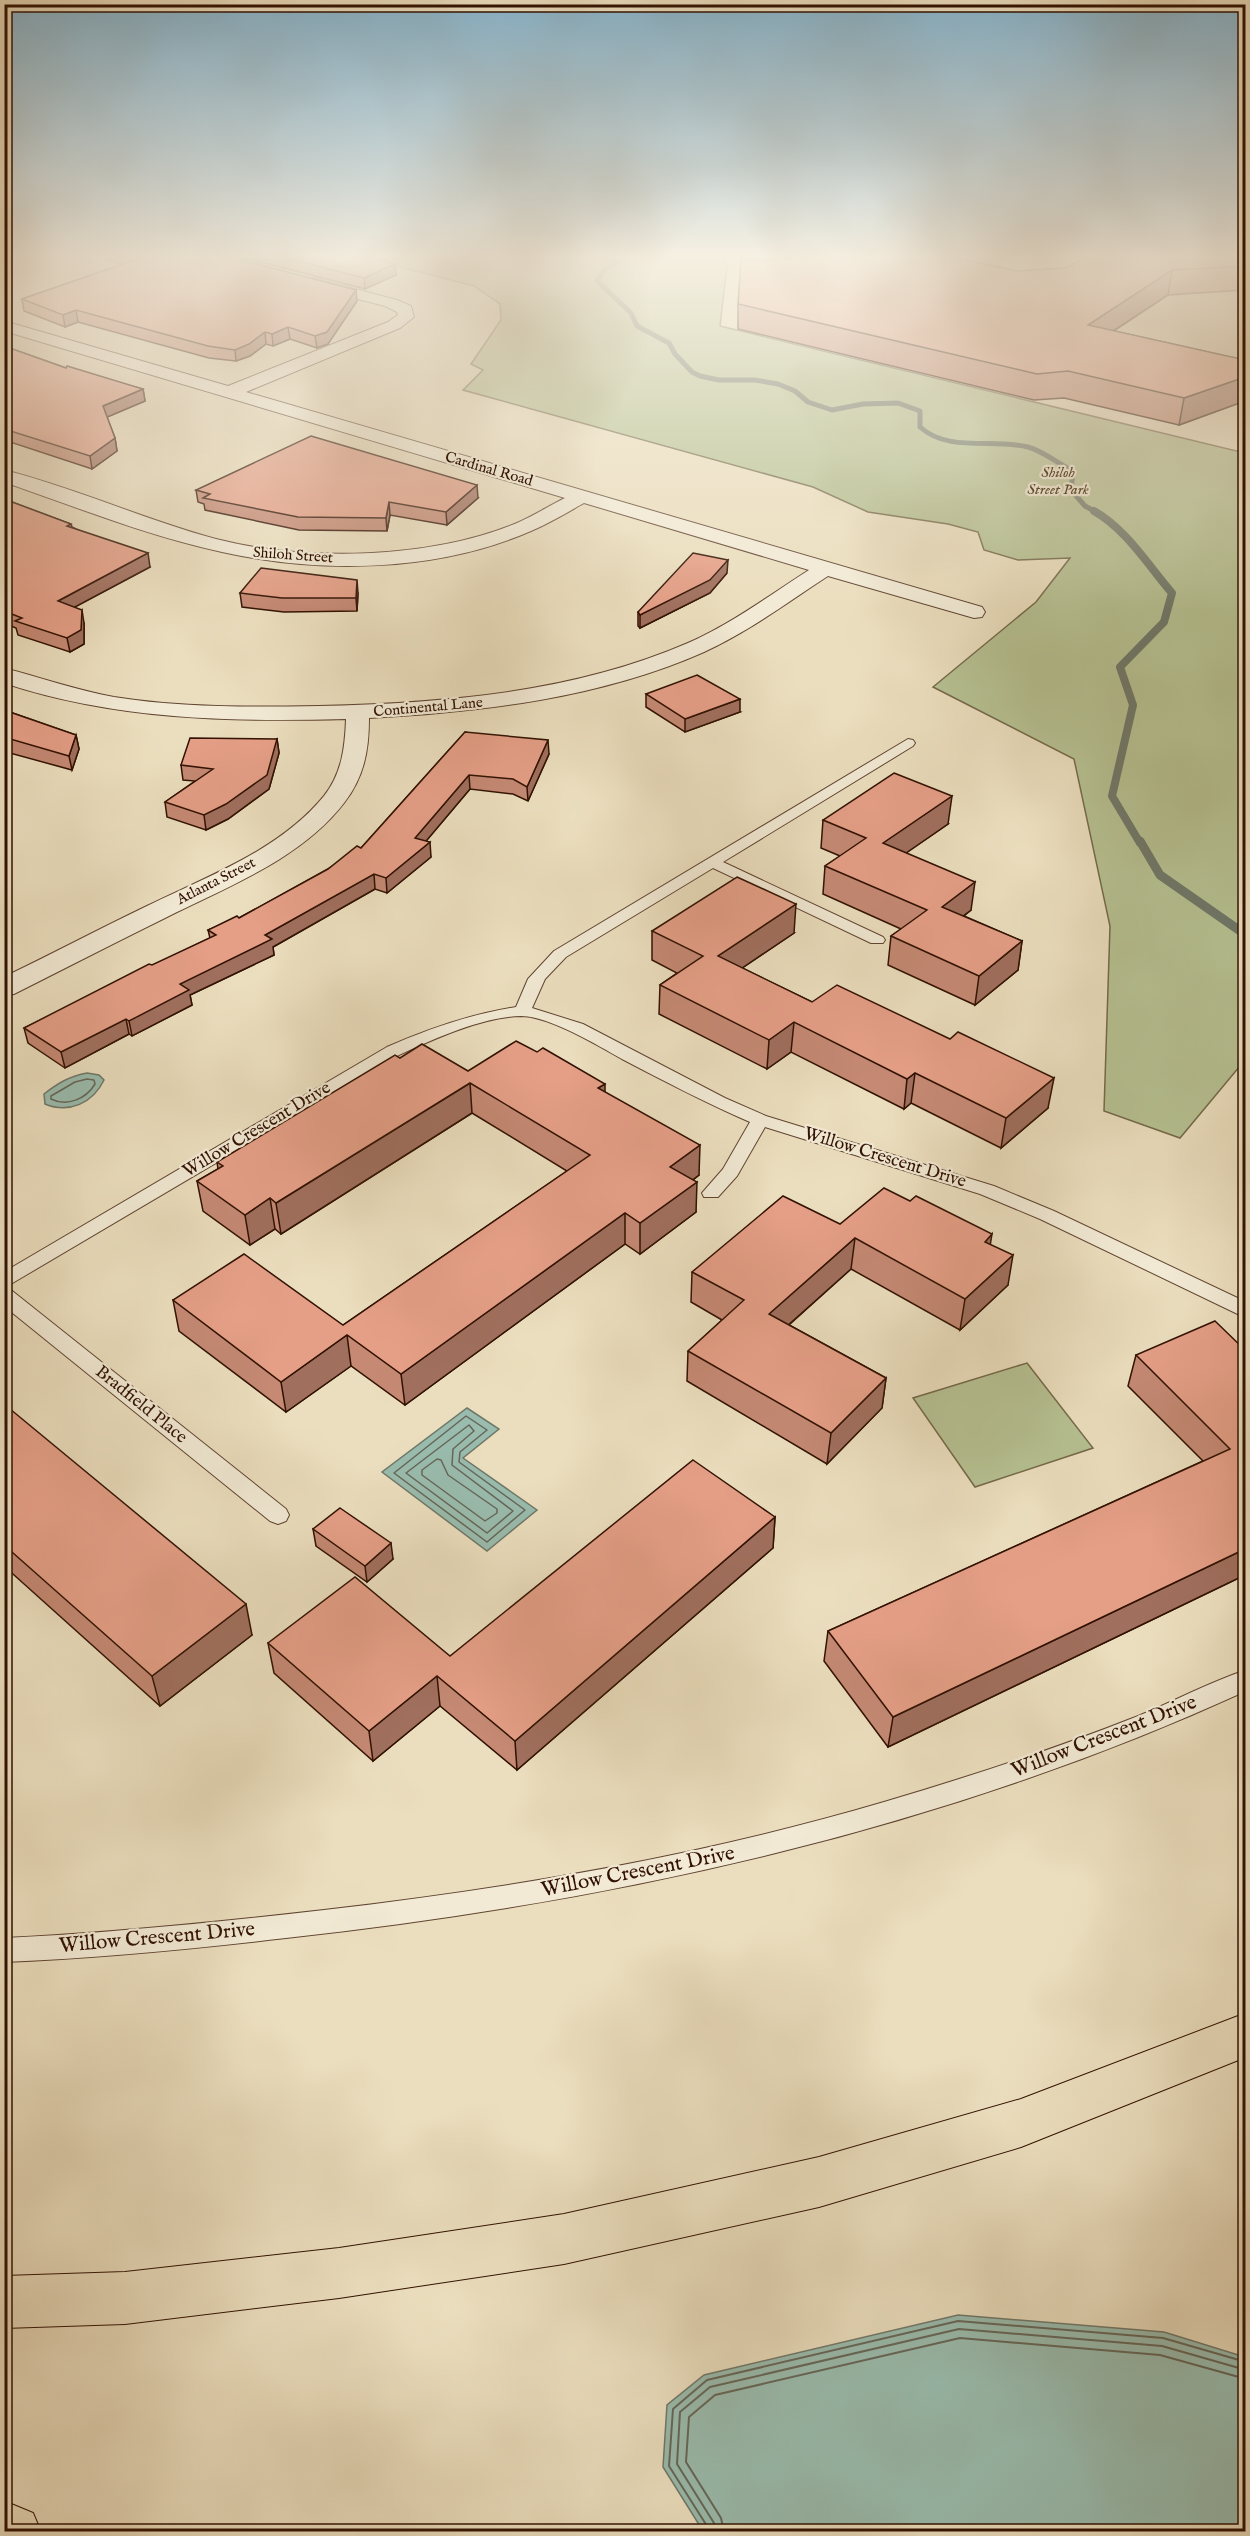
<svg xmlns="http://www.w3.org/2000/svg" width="1250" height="2536" viewBox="0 0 1250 2536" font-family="'IM FELL English',serif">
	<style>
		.green { fill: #b6c192; stroke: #74694a; stroke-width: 1.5 }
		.water { fill: #99bcae; stroke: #6f7869; stroke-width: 1.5 }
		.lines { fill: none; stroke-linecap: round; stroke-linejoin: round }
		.shore-far1 { stroke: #656658; stroke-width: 1.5 }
		.shore { stroke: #656658; stroke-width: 2 }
		.stream-far2 { stroke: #6f7869; stroke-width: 5 }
		.stream-far1 { stroke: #6f7869; stroke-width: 8 }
		.stream { stroke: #6f7869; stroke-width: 9 }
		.service-casing { stroke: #604431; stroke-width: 2 }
		.minor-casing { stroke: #604431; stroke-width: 2 }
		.motorway-casing { stroke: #311102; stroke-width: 2 }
		.service { fill: #f2ead5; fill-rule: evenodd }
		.minor { fill: #f2ead5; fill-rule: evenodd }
		.motorway { fill: #ebdebe; fill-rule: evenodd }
		.wall { fill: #c58974; stroke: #311102; stroke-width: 1.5 }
		.shaded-wall { fill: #a06f5e; stroke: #311102; stroke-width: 1.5 }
		.building { fill: #e59f87; stroke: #311102; stroke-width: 1.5 }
		.labels { text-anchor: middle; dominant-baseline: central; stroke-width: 4.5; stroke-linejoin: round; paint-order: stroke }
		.far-street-label { font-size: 15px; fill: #311102; stroke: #f2ead5 }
		.far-park-label { font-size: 15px; font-style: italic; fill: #604f34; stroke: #f2ead5 }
		.street-label { font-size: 18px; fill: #311102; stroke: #f2ead5 }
		.near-street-label { font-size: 21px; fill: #311102; stroke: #f2ead5 }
	</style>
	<rect width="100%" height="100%" fill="#ebdebe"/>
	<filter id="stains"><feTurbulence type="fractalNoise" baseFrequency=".00333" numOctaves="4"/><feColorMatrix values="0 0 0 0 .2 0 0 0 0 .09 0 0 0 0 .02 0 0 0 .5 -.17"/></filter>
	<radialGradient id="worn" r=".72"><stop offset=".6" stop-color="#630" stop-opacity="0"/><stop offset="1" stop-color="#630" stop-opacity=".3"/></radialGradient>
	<g class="green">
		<polygon points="358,256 722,256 727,266 720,326 1245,453 1245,1060 1180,1138 1104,1111 1110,926 1074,759 933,687 1036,602 1070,558 1018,560 984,550 978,532 948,524 868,512 813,487 463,390 483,370 471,364 501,320 500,304 474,286"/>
		<polygon points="1027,1363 1093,1448 975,1487 913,1398"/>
	</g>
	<g class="water">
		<path d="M87,1073L99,1075L104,1080C93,1103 69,1114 45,1104L44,1094C58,1083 70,1076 87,1073Z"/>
		<polygon points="467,1408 499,1429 463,1458 537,1510 487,1551 382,1472"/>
		<polygon points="958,2315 1164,2332 1245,2357 1245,2531 703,2531 663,2467 667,2405 704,2375"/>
	</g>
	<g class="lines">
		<g class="shore-far1">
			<path d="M87,1079L94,1080L95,1084C86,1099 67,1107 51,1099V1096L75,1082Z"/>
			<polygon points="466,1416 487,1430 460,1452 459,1462 525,1510 487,1542 394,1473"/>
			<polygon points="469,1425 474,1431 453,1449 452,1465 513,1511 487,1533 406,1473"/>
			<polygon points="437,1459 441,1460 448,1475 497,1509 497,1513 485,1521 422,1475 422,1470"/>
		</g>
		<g class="shore">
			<polyline points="708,2532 707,2526 669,2466 673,2409 707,2380 958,2321 1163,2338 1246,2362"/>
			<polyline points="715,2532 714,2523 677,2464 680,2412 710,2387 959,2329 1162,2346 1246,2370"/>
			<polyline points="724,2532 721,2518 686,2462 689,2417 715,2395 960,2338 1160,2355 1246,2379"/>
		</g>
		<path class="stream-far2" d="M622,256V259L605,269L597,281L631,313L637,326L669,343L675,354L692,372L700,376L719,380H755L778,384L795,391L808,402L832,410L863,404L898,403L920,411V427C949,453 993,438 1028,447C1043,451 1059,464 1073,471L1071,490L1085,506L1096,512"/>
		<path class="stream-far1" d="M1094,511C1126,529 1148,565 1172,593L1164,622L1120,667L1133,705L1112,796L1140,843"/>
		<polyline class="stream" points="1140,841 1160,875 1246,935"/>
		<g class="service-casing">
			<g id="service">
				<path d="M908,739L913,740L915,743L913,746L723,862L883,937L885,940L883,943H871L713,868L566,957L545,979L532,1008L583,1024L725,1098L766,1116L994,1186L1054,1211L1246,1302V1318L1040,1219L980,1194L765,1127L737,1176L718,1197H704L702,1193L723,1169L750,1122C706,1103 664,1081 622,1059C597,1045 549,1016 521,1016C482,1017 434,1039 399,1055L4,1288V1272L387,1047C428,1029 471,1014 516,1007L528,979L554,951Z"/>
				<polygon points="4,1288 11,1290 286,1509 289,1515 286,1521 278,1524 270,1521 4,1306"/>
				<path d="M1246,1670V1691C942,1830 616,1902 286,1938C192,1949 99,1958 4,1962V1938C111,1933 218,1922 324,1910C514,1888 701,1856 884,1802C968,1777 1052,1750 1133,1718C1171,1703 1207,1683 1246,1670Z"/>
			</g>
		</g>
		<g class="minor-casing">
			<path id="minor" d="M313,278L397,300L411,306L414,317L400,328L246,392L982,607L985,612L982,617L974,618L828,576C788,602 748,632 704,652C600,698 482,712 369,718C369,751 364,777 344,803C300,860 226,887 165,918C114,943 64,969 14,994L4,996V977C52,954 99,929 147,906C208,876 280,850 324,796C342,773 345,747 346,719C230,722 116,720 4,683V668C42,678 77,690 114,697C182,708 251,707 319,706C443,703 573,693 688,643C731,624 770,595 809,570L584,503C566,513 550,523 531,531C437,572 321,574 222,552C148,536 76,507 4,482V470C76,488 145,520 216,539C307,562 430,559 517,523C533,516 549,506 565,498L4,331V321L228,386L388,322L398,315L397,312L385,306L307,286L305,283L307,280Z"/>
		</g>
		<g class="motorway-casing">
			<g id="motorway">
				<polygon points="1246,2013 1246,2057 1021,2147 819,2207 564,2264 339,2298 125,2324 4,2328 4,2276 125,2272 339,2248 564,2214 819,2157 1021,2099"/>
				<polygon points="4,2501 33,2513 41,2532 4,2532"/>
			</g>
		</g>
		<use href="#service" class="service"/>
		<use href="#minor" class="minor"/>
		<use href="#motorway" class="motorway"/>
	</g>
	<g class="wall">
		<polygon points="91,256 226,256 357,301 328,344 317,348 290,339 273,346 266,344 250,356 236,361 209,358 78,322 65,327 24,311 22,299 123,264"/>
		<polygon points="237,256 362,256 396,275 365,289"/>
		<polygon points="1245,256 1245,289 1243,290 1168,295 1114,331 1245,360 1245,401 1179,425 1064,398 1034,400 738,329 738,304 774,260 788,259 1018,271"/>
		<polygon points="4,346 66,368 143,389 145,401 107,417 115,438 117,451 92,469 4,440"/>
		<polygon points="196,490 478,498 447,525 390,515 387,531 299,530 205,510 204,504 198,502"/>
		<polygon points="4,499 71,524 72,527 150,567 74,607 84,623 84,644 70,652 18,635 16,628 4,623"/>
		<polygon points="727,573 710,593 640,628 638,626 638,612"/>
		<polygon points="240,593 358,593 357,611 284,612 242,607"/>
		<polygon points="646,694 740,712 685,732 646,707"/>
		<polygon points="4,710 76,735 79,749 72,770 10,753 4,757"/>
		<polygon points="465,732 549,754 528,801 513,794 470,789 426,841 431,857 387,893 375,889 273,947 274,955 190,995 192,1005 132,1036 129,1034 65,1068 28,1043 24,1028 210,938 208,930 239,918 328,869 361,848"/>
		<polygon points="277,739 279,753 269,789 228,819 206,830 167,817 165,802 195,781 183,780 181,765"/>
		<polygon points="823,820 948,824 906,853 971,910 964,916 1022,941 1018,970 975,1005 888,965 891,936 901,929 823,894 825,866 840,856 821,848"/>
		<polygon points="652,931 794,933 742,968 812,1002 1048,1108 1001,1148 911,1103 904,1109 791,1052 767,1069 659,1014 660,985 677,973 652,960"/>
		<polygon points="400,1058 468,1071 605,1092 699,1175 693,1180 696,1212 640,1254 625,1244 405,1405 351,1366 286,1412 179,1331 173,1300 343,1325 567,1171 472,1113 281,1234 275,1229 250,1245 203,1211 197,1181 218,1169 217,1162"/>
		<polygon points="910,1201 990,1244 1008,1285 960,1330 851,1269 789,1325 886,1378 882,1408 827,1464 687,1381 688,1351 722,1320 691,1302 692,1272"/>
		<polygon points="1245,1350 1245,1575 888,1747 824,1661 828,1631 1203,1461 1128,1386 1136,1355"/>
		<polygon points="4,1404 252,1635 160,1706 4,1566"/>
		<polygon points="775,1517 773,1548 517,1770 440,1706 373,1761 274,1673 268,1643 450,1656"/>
		<polygon points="313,1529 393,1559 367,1582 316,1546"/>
	</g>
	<g class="shaded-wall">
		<polygon points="395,264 396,275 365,289 364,278"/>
		<polygon points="1172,270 1168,295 1084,350 1088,325"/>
		<polygon points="356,290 357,301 328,344 317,348 315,336"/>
		<polygon points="76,310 78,322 65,327 63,315"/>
		<polygon points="288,327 290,339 273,346 272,334"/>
		<polygon points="265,332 266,344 250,356 236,361 235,350"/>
		<polygon points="1245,377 1245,401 1179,425 1184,398"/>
		<polygon points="143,389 145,401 105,418 103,406"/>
		<polygon points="115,438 117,451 92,469 90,456"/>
		<polygon points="477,485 478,498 447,525 446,512"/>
		<polygon points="389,502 390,515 387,531 386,518"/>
		<polygon points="148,553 150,567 60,615 58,601"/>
		<polygon points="728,560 727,573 710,593 640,628 640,615"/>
		<polygon points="357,580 358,593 357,611 356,598"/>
		<polygon points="82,610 84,623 84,644 70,652 67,638"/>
		<polygon points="740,699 740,712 685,732 685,719"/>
		<polygon points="76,735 79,749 72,770 69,756"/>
		<polygon points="7,738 10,753 4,757 4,740"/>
		<polygon points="277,739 279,753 269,789 228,819 206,830 204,815"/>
		<polygon points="548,740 549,754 528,801 527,787"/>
		<polygon points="469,775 470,789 416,853 415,838"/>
		<polygon points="952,796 948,824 880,871 883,843"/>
		<polygon points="430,842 431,857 387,893 386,878"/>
		<polygon points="374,874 375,889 273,947 274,955 190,995 192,1005 132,1036 129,1021 180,984 265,935"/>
		<polygon points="975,882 971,910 938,935 942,907"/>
		<polygon points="796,904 794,933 717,985 718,956"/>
		<polygon points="1022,941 1018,970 975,1005 979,976"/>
		<polygon points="126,1019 129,1034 65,1068 61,1052"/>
		<polygon points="794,1022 791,1052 767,1069 769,1040"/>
		<polygon points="915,1073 911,1103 904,1109 907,1079"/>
		<polygon points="1054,1078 1048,1108 1001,1148 1006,1118"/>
		<polygon points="470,1083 472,1113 281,1234 276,1203"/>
		<polygon points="605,1084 605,1114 598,1088"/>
		<polygon points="700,1145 699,1175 670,1197 670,1167"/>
		<polygon points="697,1182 696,1212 640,1254 640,1223"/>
		<polygon points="270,1198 275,1229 250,1245 245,1215"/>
		<polygon points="625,1213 625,1244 405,1405 401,1374"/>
		<polygon points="992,1234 987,1265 985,1242"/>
		<polygon points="855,1238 851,1269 767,1344 769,1314"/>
		<polygon points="1013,1255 1008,1285 960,1330 965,1299"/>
		<polygon points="347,1335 351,1366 286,1412 281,1382"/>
		<polygon points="886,1378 882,1408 827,1464 831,1433"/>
		<polygon points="775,1517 773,1548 517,1770 515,1741"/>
		<polygon points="391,1543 393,1559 367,1582 365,1566"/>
		<polygon points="1245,1549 1245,1575 888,1747 893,1717"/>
		<polygon points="246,1604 252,1635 160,1706 152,1676"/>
		<polygon points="437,1676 440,1706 373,1761 369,1731"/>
	</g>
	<g class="building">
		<polygon points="132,256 226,256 356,290 327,332 315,336 288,327 272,334 265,332 249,344 235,350 208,346 76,310 63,315 22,299 140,258"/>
		<polygon points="279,256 362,256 395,264 364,278"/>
		<polygon points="794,256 946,256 1018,271 1066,268 1088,256 1245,256 1245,266 1172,270 1088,325 1245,360 1245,377 1184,398 1068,371 1037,374 738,304 741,259 774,260 779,257 788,259"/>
		<polygon points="4,346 66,368 67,366 143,389 103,406 115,438 90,456 4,429"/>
		<polygon points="311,436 477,485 446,512 389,502 386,518 298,517 203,498 210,494 196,490"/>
		<polygon points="4,499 71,524 67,526 148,553 58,601 82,610 81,630 67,638 15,621 22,618 4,611"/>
		<polygon points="693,553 728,560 710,580 640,615 638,612"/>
		<polygon points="261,568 357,580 356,598 282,598 240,593"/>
		<polygon points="697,675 740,699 685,719 646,694"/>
		<polygon points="4,710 76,735 69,756 7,738 4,740"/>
		<polygon points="465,732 548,740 527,787 513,779 469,775 415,838 430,842 386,878 374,874 265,935 272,939 180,984 189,990 129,1021 126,1019 61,1052 24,1028 149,964 152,965 216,935 208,930 237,916 239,918 328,869 357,846 361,848"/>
		<polygon points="190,738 277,739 267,775 226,804 204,815 165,802 213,769 181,765"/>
		<polygon points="894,773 952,796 883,843 975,882 942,907 1022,941 979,976 891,936 927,910 825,866 866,838 823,820"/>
		<polygon points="737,877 796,904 718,956 812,1002 837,985 950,1039 958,1032 1054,1078 1006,1118 915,1073 907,1079 794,1022 769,1040 660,985 703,956 652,931"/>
		<polygon points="516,1041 537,1052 543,1048 605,1084 598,1088 700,1145 670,1167 697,1182 640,1223 625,1213 401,1374 347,1335 281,1382 173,1300 244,1254 343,1325 590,1155 470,1083 276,1203 270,1198 245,1215 197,1181 223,1166 217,1162 395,1055 400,1058 422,1044 468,1071"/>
		<polygon points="884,1188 910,1201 916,1196 992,1234 985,1242 1013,1255 965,1299 855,1238 769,1314 886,1378 831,1433 688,1351 744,1300 692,1272 783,1196 840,1224"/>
		<polygon points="1215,1321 1245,1350 1245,1549 893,1717 828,1631 1230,1449 1136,1355"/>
		<polygon points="4,1404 246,1604 152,1676 4,1545"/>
		<polygon points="693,1460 775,1517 515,1741 437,1676 369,1731 268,1643 355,1577 450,1656"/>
		<polygon points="340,1508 391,1543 365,1566 313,1529"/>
	</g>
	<linearGradient id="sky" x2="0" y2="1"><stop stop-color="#88b7d1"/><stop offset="0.42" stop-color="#f6f0e2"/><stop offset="1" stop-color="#f6f0e2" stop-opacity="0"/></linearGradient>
	<rect width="1250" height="611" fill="url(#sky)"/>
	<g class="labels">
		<g class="far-street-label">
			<text transform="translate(489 469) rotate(16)">Cardinal Road</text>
			<text transform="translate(293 555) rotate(4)">Shiloh Street</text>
			<text transform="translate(428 707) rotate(-5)">Continental Lane</text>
			<text transform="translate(216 881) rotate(-27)">Atlanta Street</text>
		</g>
		<g class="far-park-label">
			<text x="1058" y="472">Shiloh<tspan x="1058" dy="17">Street Park</tspan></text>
		</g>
		<g class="street-label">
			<text transform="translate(257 1130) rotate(-31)">Willow Crescent Drive</text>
			<text transform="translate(885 1158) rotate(17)">Willow Crescent Drive</text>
			<text transform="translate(141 1405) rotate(39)">Bradfield Place</text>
		</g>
		<g class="near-street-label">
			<text transform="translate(1104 1737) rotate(-21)">Willow Crescent Drive</text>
			<text transform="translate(638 1872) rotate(-11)">Willow Crescent Drive</text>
			<text transform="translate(157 1938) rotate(-5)">Willow Crescent Drive</text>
		</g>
	</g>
	<rect width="1250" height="2536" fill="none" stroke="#ebdebe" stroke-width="24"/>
	<rect x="6" y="6" width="1238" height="2524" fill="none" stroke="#311102" stroke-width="3"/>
	<rect x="12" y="12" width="1226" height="2512" fill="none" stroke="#311102" stroke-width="1.5"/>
	<rect width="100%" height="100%" filter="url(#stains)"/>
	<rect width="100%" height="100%" fill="url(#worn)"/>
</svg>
